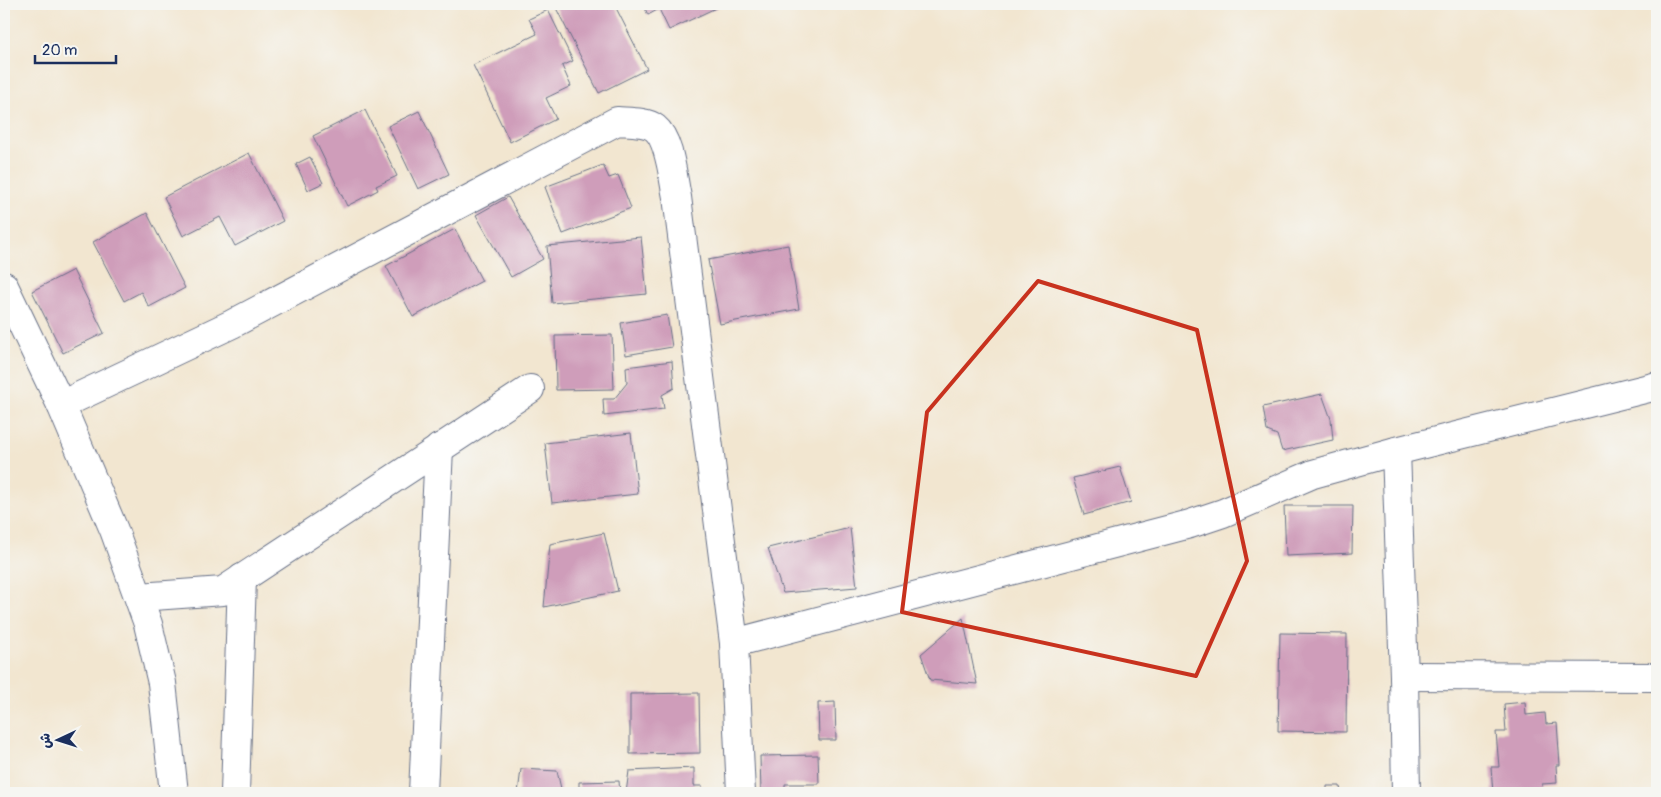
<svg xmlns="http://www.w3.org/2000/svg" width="1661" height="797" viewBox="0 0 1661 797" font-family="Pangolin,'Playpen Sans Arabic',sans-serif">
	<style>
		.building { fill: #cf9dba }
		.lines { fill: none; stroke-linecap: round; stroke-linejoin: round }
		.minor-casing { stroke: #666f86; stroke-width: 30 }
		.minor { stroke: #fff; stroke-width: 28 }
		.marked { fill: none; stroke: #c8321e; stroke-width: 4; stroke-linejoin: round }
	</style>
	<rect width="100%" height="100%" fill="#f6f6f2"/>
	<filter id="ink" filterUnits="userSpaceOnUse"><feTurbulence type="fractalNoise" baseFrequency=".02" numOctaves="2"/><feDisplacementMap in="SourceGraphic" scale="10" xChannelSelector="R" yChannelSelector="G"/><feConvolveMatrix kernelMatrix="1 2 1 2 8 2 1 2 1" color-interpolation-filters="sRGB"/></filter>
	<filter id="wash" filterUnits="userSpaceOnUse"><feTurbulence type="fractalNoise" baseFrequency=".0096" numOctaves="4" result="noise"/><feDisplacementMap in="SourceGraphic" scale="20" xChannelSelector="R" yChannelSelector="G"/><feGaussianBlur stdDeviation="1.12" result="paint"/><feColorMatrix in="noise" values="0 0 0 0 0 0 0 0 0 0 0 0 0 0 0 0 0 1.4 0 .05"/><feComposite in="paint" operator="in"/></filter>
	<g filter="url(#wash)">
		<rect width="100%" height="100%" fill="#f2e6d0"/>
		<g id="blocks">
			<g class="building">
				<polygon points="554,4 614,4 647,69 599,93"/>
				<polygon points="643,4 724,4 669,30 659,9 648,15"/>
				<polygon points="548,10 573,61 562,66 571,86 546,98 556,119 510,142 473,65 537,34 529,19"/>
				<polygon points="365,110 397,176 376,186 378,190 347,206 313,136"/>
				<polygon points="419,111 449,174 418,189 388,126"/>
				<polygon points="249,153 283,221 235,246 220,217 183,236 164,197"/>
				<polygon points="310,157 323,183 308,190 296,164"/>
				<polygon points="603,165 609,178 618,175 631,208 563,234 545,187"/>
				<polygon points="508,197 543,259 511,277 476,215"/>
				<polygon points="147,213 185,288 149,307 141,292 124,301 93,242"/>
				<polygon points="455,229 482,281 413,317 386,266"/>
				<polygon points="641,237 647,294 552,303 547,246"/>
				<polygon points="788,245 799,309 720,324 708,260"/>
				<polygon points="73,270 104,333 63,353 32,291"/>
				<polygon points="667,315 672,347 626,355 621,323"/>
				<polygon points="612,335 614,389 556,390 555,336"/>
				<polygon points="672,361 674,388 662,395 664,409 604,416 603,399 614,399 627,383 626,367"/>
				<polygon points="1322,394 1331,419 1333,440 1282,451 1277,435 1267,431 1263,407"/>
				<polygon points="631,433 638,494 552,503 545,443"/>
				<polygon points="1120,467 1131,502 1084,515 1073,478"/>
				<polygon points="1284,506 1353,506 1352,553 1286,556"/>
				<polygon points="850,528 857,587 783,593 768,548"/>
				<polygon points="604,533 618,591 544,607 550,544"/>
				<polygon points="963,618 977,684 930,680 921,654"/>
				<polygon points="1280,633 1347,634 1346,732 1278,731"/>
				<polygon points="699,693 700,753 630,754 630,694"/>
				<polygon points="835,702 836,740 819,740 818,703"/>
				<polygon points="1525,702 1526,715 1545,713 1546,724 1557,723 1560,765 1556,765 1557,783 1542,784 1543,793 1513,793 1512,791 1493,793 1491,767 1499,767 1496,732 1506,732 1504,704"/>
				<polygon points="818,755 819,784 785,784 785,793 761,793 760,756"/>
				<polygon points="694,768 694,786 702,786 702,793 626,793 629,771"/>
				<polygon points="521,769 557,771 562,793 518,793"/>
				<polygon points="619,781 620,793 579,793 579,782"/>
				<polygon points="1327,786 1340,786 1341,793 1327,793"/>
				<rect x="1296" y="790" width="12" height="3"/>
			</g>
		</g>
	</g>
	<g filter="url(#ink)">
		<use href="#blocks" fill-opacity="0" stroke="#666f86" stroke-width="1"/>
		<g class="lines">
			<g class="minor-casing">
				<g id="minor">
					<polyline points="4,286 61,405 114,530 148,624 162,683 174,793"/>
					<path d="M61,405L232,324L617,121C627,122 646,121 655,128C670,140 673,179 677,197L734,643L741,793"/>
					<polyline points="1396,451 1404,676 1406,793"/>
					<polyline points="139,597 223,591 530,389"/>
					<polyline points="734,643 1190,524 1223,513 1313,474 1396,451 1657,386"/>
					<polyline points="1404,676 1657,677"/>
					<polyline points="235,793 242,578"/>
					<polyline points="423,793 439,448"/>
				</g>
			</g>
			<use href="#minor" class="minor"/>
		</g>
	</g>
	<path class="marked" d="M1038,281L1197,330L1247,561L1196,676L902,612L927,412Z"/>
	<rect width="1661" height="797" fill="none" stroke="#f6f6f2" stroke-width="20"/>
	<g transform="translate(58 740) rotate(266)" stroke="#f6f6f2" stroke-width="4" paint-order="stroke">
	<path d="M0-4L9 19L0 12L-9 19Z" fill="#1b2f5e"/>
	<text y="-8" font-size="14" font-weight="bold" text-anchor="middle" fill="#1b2f5e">ش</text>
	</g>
	<path d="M35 55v8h81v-8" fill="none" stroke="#1b2f5e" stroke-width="2.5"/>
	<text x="42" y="55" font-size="15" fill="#1b2f5e" stroke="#f6f6f2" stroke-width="4" paint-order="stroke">20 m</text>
</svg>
